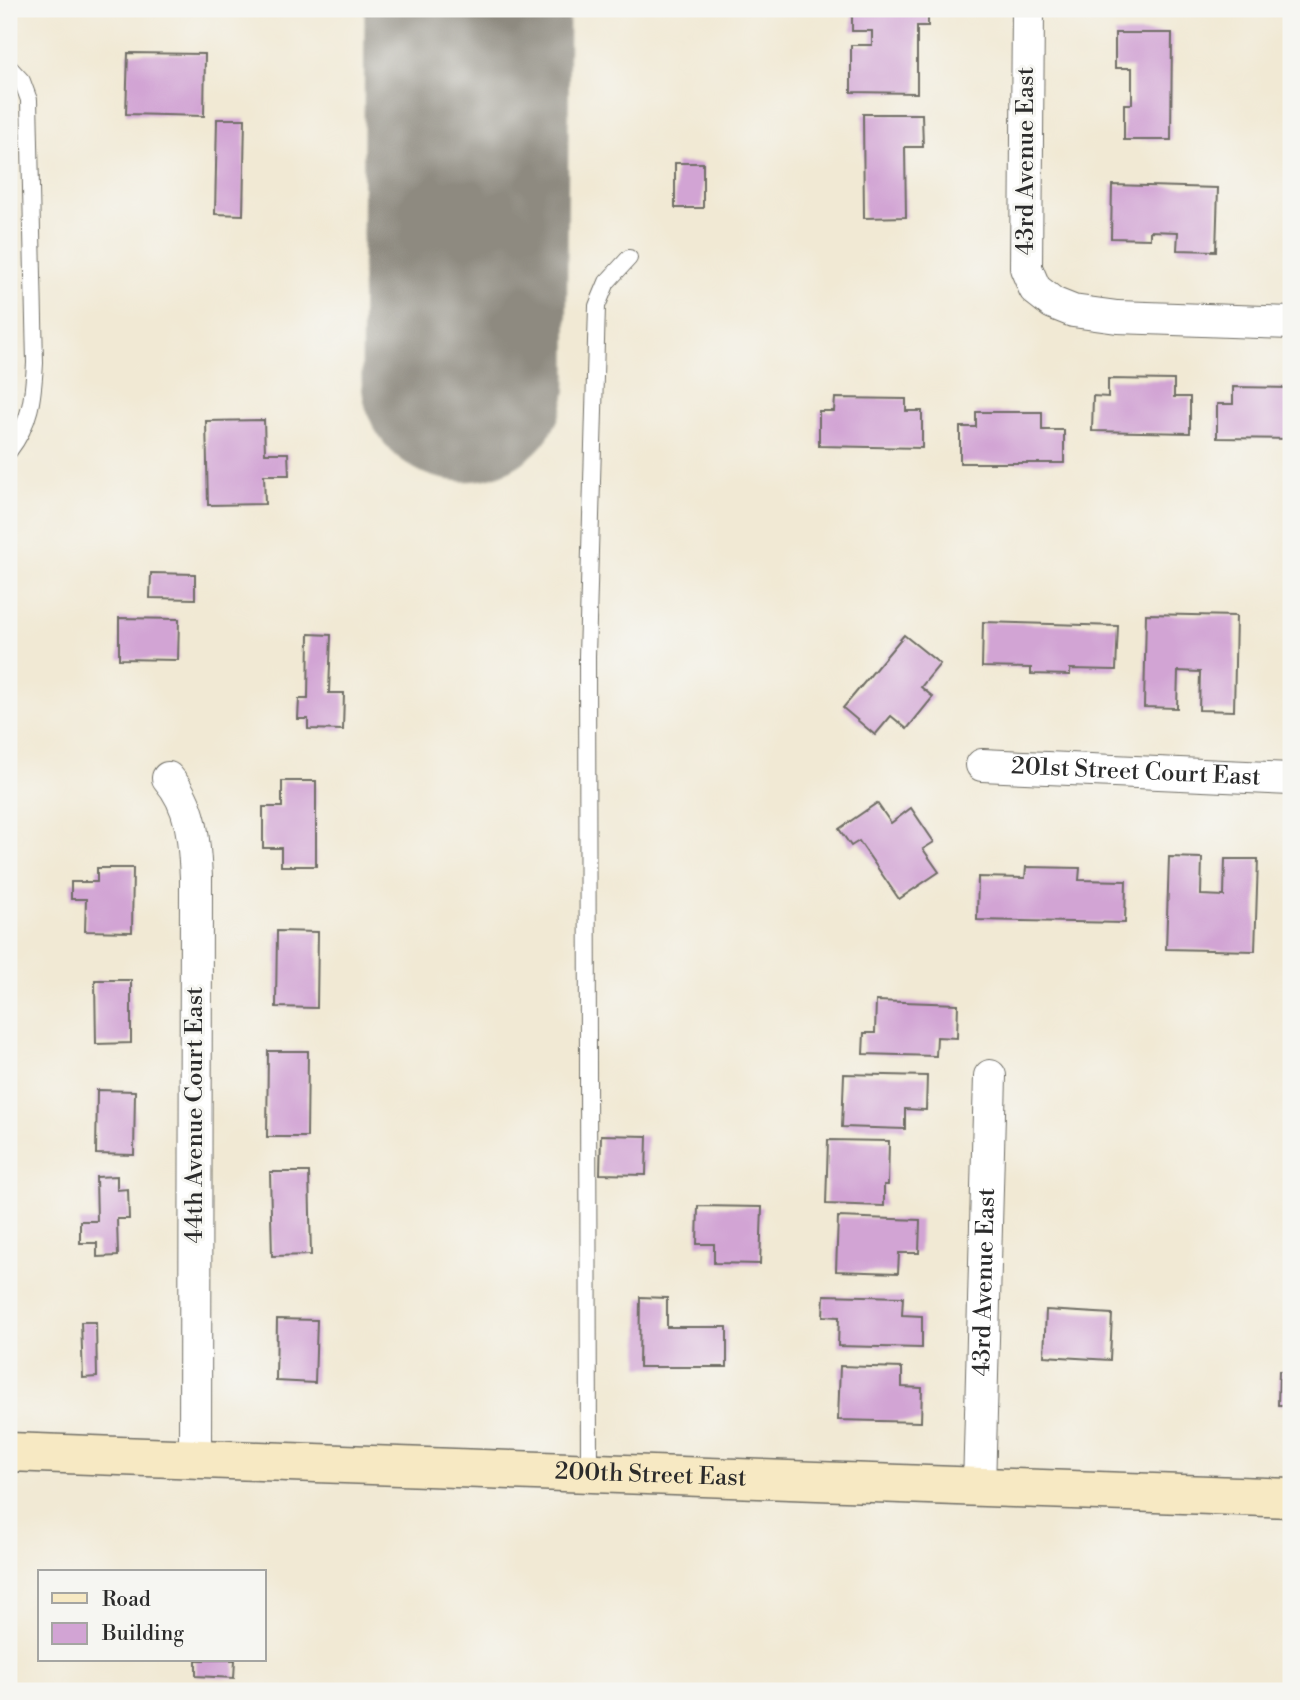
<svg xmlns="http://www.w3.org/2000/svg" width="1300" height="1700" viewBox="0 0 1300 1700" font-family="'Libre Bodoni',serif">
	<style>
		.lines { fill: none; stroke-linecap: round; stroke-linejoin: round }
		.taxiway { stroke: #8e8a80; stroke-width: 82 }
		.runway { stroke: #8e8a80; stroke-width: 205 }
		.building { fill: #d2a4d4 }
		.lane-casing { stroke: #706e66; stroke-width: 18 }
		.street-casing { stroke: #706e66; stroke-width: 34 }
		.secondary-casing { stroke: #706e66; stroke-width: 41 }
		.lane { stroke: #fff; stroke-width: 16 }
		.street { stroke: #fff; stroke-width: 32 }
		.secondary { stroke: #f7e9c3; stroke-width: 38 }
		.labels { text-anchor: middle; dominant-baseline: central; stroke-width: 6; stroke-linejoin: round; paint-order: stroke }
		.street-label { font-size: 24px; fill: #2b2b2b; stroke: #f6f6f2 }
	</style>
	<rect width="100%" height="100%" fill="#f6f6f2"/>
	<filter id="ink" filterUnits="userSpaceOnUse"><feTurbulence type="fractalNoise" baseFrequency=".0143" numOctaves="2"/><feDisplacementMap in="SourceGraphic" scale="14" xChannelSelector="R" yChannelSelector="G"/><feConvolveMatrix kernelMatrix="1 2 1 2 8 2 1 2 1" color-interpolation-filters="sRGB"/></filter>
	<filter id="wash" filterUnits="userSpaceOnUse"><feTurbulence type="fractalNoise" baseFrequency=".00686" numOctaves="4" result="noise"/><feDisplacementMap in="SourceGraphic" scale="28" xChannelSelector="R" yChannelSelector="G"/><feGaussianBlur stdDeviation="1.57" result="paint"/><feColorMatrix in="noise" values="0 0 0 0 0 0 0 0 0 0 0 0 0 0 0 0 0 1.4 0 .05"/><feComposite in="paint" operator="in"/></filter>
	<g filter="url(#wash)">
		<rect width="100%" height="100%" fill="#f1e9d4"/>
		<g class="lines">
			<polyline class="taxiway" points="464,379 502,377"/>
			<polyline class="runway" points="464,379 467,9"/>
		</g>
		<g id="blocks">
			<g class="building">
				<polygon points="852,9 928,9 928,26 917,26 917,93 851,92 851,45 872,45 872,31 852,31"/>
				<polygon points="1115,33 1172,33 1171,140 1124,140 1124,104 1132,104 1132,68 1115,68"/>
				<polygon points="128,53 205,54 204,116 126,114"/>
				<polygon points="863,114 922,114 923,147 905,147 906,217 864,218"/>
				<polygon points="217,119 245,119 243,215 215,214"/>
				<rect x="675" y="163" width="28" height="45"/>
				<polygon points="1112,185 1218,188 1216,251 1177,250 1178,232 1150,231 1150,239 1111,238"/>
				<polygon points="1108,379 1174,380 1174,397 1190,397 1190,433 1092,431 1093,396 1108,397"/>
				<polygon points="1233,387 1291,388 1291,439 1217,438 1217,404 1233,404"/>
				<polygon points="835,398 906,399 906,411 922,411 922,448 819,446 819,411 834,411"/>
				<polygon points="976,412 1042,412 1042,430 1064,430 1064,463 960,463 960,427 976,427"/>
				<polygon points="264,420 265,453 288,453 289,475 264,475 265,504 208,505 206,421"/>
				<polygon points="151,573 195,574 195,599 150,598"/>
				<polygon points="1146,614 1236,616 1234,711 1199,710 1200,672 1178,671 1177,708 1144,707"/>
				<polygon points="119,618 179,619 178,660 119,659"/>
				<polygon points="983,622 1118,626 1116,670 1070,669 1070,675 1031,674 1031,668 982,667"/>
				<polygon points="309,634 331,635 329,693 344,693 343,730 308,729 308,719 298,719 299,699 308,699"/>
				<polygon points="904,635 940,664 921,687 933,697 907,729 891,716 875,735 843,708"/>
				<polygon points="282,781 316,781 316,866 281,866 281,848 263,848 263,807 282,807"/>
				<polygon points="877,803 891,823 911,808 934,842 923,849 939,872 899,899 859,841 851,846 839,829"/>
				<polygon points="1169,857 1202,858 1201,895 1224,896 1225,859 1258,859 1255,951 1166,949"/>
				<polygon points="1026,867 1080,868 1079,880 1126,881 1125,923 977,920 978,877 1025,878"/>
				<polygon points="97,868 133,868 132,932 85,931 86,899 71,899 71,882 97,882"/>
				<polygon points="277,931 318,932 317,1008 276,1007"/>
				<polygon points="95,980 131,980 131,1043 96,1044"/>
				<polygon points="876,1001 958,1004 957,1038 937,1037 936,1056 863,1054 864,1033 875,1033"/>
				<polygon points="268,1051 308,1051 307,1137 267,1137"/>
				<polygon points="844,1074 927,1076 926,1110 905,1109 905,1129 842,1127"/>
				<polygon points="97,1090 135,1091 134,1155 96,1154"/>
				<polygon points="601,1135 647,1136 646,1175 600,1174"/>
				<polygon points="828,1140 889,1141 888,1185 884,1185 884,1206 826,1204"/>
				<polygon points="270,1172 309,1172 311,1255 272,1256"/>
				<polygon points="117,1176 117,1190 128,1189 129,1219 117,1219 118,1256 97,1257 97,1243 80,1243 80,1221 97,1221 96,1177"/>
				<polygon points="698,1206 762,1207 760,1264 714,1263 714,1244 697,1244"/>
				<polygon points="838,1217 920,1220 919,1253 899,1253 898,1273 836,1271"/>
				<polygon points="824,1295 903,1297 902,1315 922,1316 922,1348 838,1346 839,1317 823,1316"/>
				<polygon points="640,1297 667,1298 667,1327 727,1327 727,1367 639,1367"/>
				<polygon points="1046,1310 1112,1314 1110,1360 1044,1356"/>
				<polygon points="277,1319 317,1320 315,1383 276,1381"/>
				<polygon points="81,1322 96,1322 97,1377 83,1378"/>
				<polygon points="840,1366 902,1368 902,1387 922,1388 921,1422 838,1420"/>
				<polygon points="1279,1371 1291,1371 1291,1405 1278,1405"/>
				<polygon points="196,1660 235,1660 234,1678 196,1676"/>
			</g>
		</g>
	</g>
	<g filter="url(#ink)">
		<use href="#blocks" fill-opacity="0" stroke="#706e66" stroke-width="2"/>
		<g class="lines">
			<g class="lane-casing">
				<g id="lane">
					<path d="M9,67L22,81L29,100L35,363C33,398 31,422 9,451"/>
					<polyline points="589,1473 587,656 597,306 607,282 629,258"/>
				</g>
			</g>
			<g class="street-casing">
				<g id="street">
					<polyline points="1028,9 1026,268 1035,289 1053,303 1073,311 1117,317 1291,323"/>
					<path id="s1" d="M982,765L1291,779"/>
					<path d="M168,778C193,807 194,841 196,878L195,1459"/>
					<path id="s2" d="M979,1488L990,1076"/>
				</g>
			</g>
			<g class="secondary-casing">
				<g id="secondary">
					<path id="s3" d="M9,1452L1291,1498"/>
				</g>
			</g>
			<use href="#lane" class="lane"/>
			<use href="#street" class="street"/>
			<use href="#secondary" class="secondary"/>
		</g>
	</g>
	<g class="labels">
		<g class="street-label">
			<text transform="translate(1026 161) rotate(-90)">43rd Avenue East</text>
			<text stroke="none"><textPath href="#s1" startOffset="154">201st Street Court East</textPath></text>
			<text transform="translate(195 1115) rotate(-90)">44th Avenue Court East</text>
			<text stroke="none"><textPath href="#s2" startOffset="206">43rd Avenue East</textPath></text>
			<text stroke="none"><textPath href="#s3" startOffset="642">200th Street East</textPath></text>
		</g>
	</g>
	<rect width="1300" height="1700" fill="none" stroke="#f6f6f2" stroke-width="35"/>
	<rect x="38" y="1570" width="228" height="91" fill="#f6f6f2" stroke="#a5a5a2" stroke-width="2"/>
	<rect x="52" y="1593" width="35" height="10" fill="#f7e9c3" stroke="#a5a5a2" stroke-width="2"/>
	<text x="102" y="1606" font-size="21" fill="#2b2b2b">Road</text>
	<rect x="52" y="1623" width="35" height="21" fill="#d2a4d4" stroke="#a5a5a2" stroke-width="2"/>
	<text x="102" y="1640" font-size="21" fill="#2b2b2b">Building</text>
</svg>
